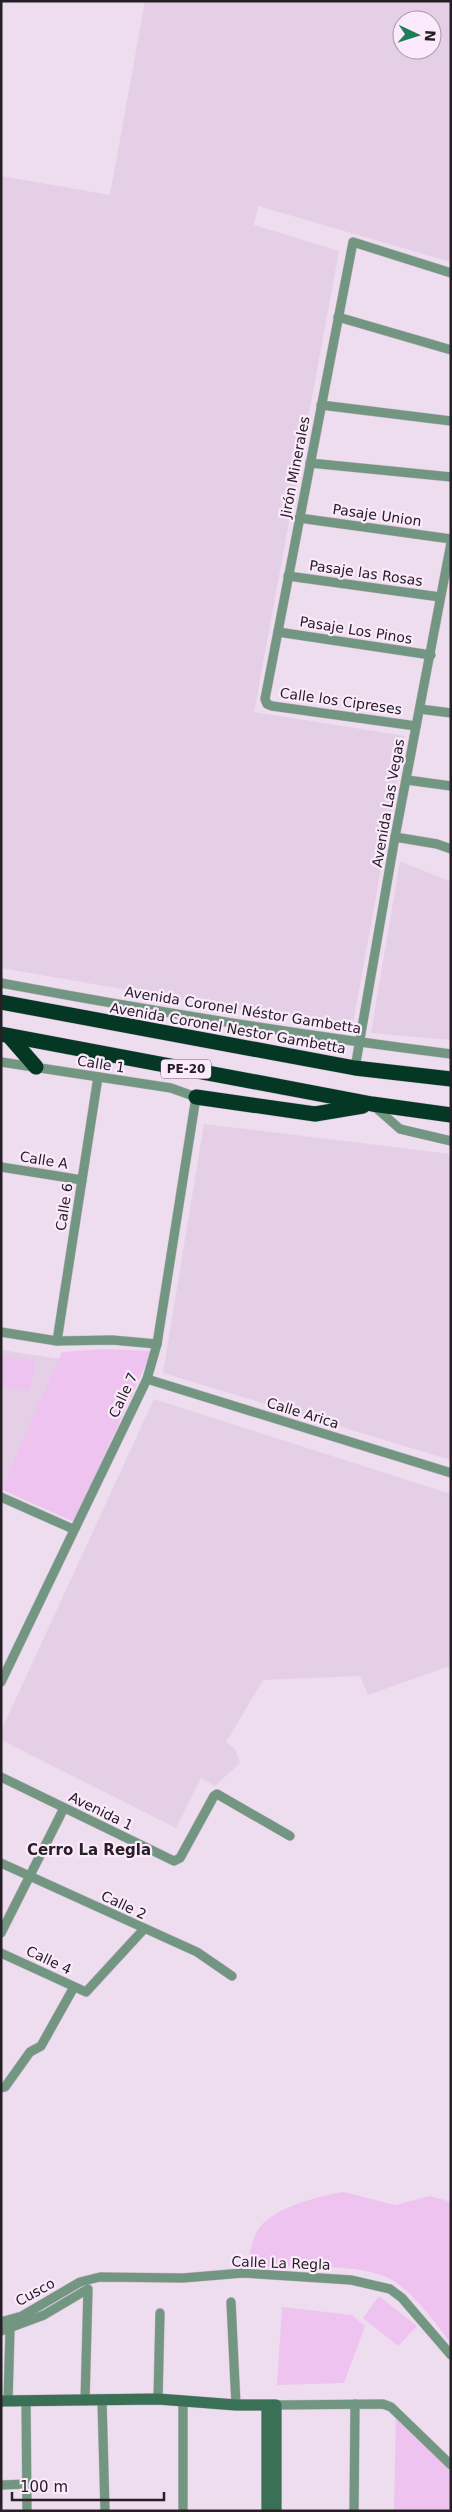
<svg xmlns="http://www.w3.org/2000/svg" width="452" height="2512" viewBox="0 0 452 2512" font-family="'DejaVu Sans',sans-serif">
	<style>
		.built { fill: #e5cfe6; fill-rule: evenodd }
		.green { fill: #eec3f0 }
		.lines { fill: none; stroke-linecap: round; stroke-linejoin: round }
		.street-casing { stroke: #cabbca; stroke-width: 10 }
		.secondary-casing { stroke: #cabbca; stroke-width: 12 }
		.highway-casing { stroke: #cabbca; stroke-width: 16 }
		.street { stroke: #739683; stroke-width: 9 }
		.secondary { stroke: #397056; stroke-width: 11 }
		.highway { stroke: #043824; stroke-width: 15 }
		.labels { text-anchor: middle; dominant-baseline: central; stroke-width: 4.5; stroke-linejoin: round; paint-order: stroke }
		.shield { fill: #fbeafc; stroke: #665d66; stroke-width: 1 }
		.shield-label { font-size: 12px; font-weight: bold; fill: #262026 }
		.street-label { font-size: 14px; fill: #262026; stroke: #fbeafc }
		.neighbourhood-label { font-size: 15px; font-weight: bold; fill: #262026; stroke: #fbeafc }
	</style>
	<rect width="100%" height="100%" fill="#ede"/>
	<g class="built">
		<path d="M145,1H451V262L258,206L254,225L339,251L254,712L405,736L352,1029L1,968V176L110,195ZM402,20H432V50H402Z"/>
		<polygon points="400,861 451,882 451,1040 371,1033"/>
		<polygon points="204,1124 451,1154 451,1460 163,1373"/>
		<polygon points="1,1350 60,1359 2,1487 1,1486"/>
		<polygon points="154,1399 451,1494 451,1652 449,1666 368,1695 360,1676 263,1680 226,1742 235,1749 240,1763 215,1786 201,1778 176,1828 1,1740 1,1731"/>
	</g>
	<g class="green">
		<polygon points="105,1349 152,1351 74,1522 1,1489 62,1352"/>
		<polygon points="1,1356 35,1360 30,1391 1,1387"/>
		<path d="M344,2192L395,2205L430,2196L451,2202V2344C437,2324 417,2298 397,2283C367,2261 285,2267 246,2267C250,2255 252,2237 260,2227C275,2207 320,2196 344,2192Z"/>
		<polygon points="379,2296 417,2326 398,2346 363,2318"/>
		<polygon points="282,2307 352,2315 365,2326 344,2383 277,2385"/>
		<polygon points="396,2416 451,2470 451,2511 394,2511"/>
	</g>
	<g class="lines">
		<g class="street-casing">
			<g id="street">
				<polyline points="338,317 451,350"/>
				<polyline points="321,405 451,421"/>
				<polyline points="310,463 451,477"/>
				<polyline points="299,518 451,539"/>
				<polyline points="288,576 440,597"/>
				<polyline points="278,632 431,655"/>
				<polyline points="420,709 451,713"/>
				<polyline points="416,726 272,706 267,704 265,699 353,242 451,273"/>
				<polyline points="407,780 451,786"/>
				<polyline points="395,837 437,844 451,849"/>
				<path d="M1,983C150,1011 300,1035 451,1054"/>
				<polyline points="1,1062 171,1088 196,1097 157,1344 147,1379 1,1682"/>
				<polyline points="355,1068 395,837 451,543"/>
				<polyline points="374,1106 400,1129 451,1141"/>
				<polyline points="1,1167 82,1180"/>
				<polyline points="1,1332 57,1341 112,1340 157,1344"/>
				<polyline points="57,1341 98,1077"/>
				<polyline points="147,1379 451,1473"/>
				<polyline points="1,1497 73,1529"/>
				<polyline points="1,1777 174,1861 180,1858 214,1796 217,1794 290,1836"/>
				<polyline points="1,1863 197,1952 232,1976"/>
				<polyline points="1,1933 64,1808"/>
				<polyline points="1,1953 86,1992 144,1929"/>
				<polyline points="1,2088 5,2087 30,2052 41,2046 74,1987"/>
				<polyline points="231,2302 236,2405"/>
				<polyline points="1,2322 22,2316 80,2282 100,2277 183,2278 243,2273 351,2280 390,2289 402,2298 451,2355"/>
				<polyline points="1,2331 44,2315 88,2289 85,2401"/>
				<polyline points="158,2399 160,2313"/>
				<polyline points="102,2400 105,2511"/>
				<polyline points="183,2400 183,2511"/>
				<polyline points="8,2401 10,2329"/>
				<polyline points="26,2402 27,2511"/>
				<polyline points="276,2405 383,2404 391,2407 451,2465"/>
				<polyline points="1,2485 27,2484"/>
				<polyline points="354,2511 355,2404"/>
			</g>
		</g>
		<g class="secondary-casing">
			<g id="secondary">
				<polyline points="1,2401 158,2399 236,2405 276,2405 276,2511"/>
				<polyline points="267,2511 267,2406"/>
			</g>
		</g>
		<g class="highway-casing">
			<g id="highway">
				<polyline points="1,1002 355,1068 451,1079"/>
				<polyline points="1,1034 372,1104 451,1115"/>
				<polyline points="9,1036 36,1067"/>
				<polyline points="196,1097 315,1114 363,1106"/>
			</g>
		</g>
		<use href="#street" class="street"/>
		<use href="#secondary" class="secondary"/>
		<use href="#highway" class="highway"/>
	</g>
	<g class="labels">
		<rect class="shield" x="161" y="1059.5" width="50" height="19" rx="4"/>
		<g class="shield-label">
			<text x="186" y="1069">PE-20</text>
		</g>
		<g class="street-label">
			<text transform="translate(295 467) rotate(-79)">Jirón Minerales</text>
			<text transform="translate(377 515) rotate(8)">Pasaje Union</text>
			<text transform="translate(366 573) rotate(8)">Pasaje las Rosas</text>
			<text transform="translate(356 630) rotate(9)">Pasaje Los Pinos</text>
			<text transform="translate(341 701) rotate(8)">Calle los Cipreses</text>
			<text transform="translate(388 803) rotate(-80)">Avenida Las Vegas</text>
			<text transform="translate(243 1010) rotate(9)">Avenida Coronel Néstor Gambetta</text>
			<text transform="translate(228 1028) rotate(10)">Avenida Coronel Nestor Gambetta</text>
			<text transform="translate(101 1064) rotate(9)">Calle 1</text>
			<text transform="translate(44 1160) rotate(9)">Calle A</text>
			<text transform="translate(64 1207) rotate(-81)">Calle 6</text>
			<text transform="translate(123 1395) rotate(-65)">Calle 7</text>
			<text transform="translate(303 1413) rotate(17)">Calle Arica</text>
			<text transform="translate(101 1811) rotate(26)">Avenida 1</text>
			<text transform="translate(124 1905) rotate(25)">Calle 2</text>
			<text transform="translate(49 1960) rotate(25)">Calle 4</text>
			<text transform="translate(281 2263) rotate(2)">Calle La Regla</text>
			<text transform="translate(35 2292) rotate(-29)">Cusco</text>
		</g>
		<g class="neighbourhood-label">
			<text x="89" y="1850">Cerro La Regla</text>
		</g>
	</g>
	<rect width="452" height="2512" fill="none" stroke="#262026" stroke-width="5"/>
	<g transform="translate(417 35) rotate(94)"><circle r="24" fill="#fbeafc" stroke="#a699a6"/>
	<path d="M0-4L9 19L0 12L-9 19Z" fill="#1a7e56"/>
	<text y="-8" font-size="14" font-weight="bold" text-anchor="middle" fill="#262026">N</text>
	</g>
	<path d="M12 2492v8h152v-8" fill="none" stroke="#262026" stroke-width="2.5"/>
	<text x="20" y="2492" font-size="15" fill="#262026" stroke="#fbeafc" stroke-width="4" paint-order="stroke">100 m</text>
</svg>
